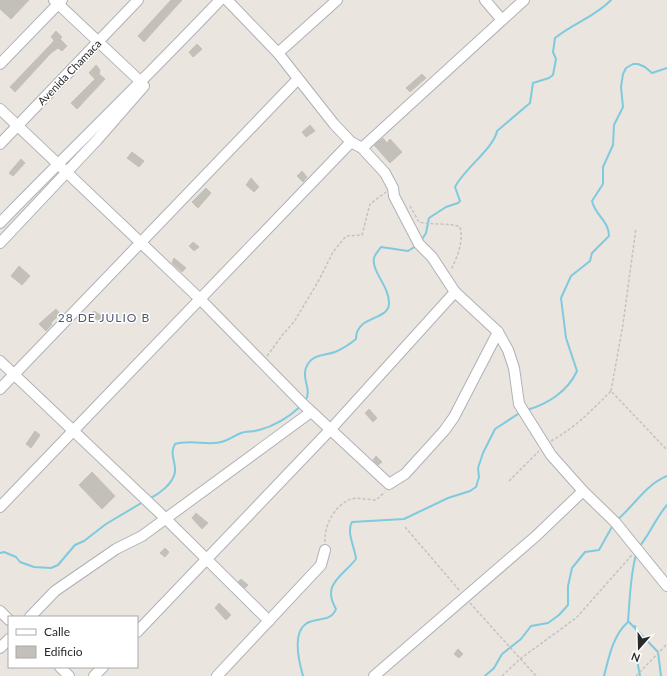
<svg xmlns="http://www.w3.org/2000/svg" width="667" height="676" viewBox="0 0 667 676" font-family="Lato,sans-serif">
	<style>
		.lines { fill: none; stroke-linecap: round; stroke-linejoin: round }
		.stream { stroke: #7ecadf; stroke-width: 2 }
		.building { fill: #c3bfb9; stroke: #c6c0b8 }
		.minor-casing { stroke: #afb1b9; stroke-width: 12 }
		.path { stroke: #c3c3c3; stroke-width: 1.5; stroke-dasharray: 3 2; stroke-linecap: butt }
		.minor { stroke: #fff; stroke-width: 10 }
		.labels { text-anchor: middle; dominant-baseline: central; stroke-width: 3; stroke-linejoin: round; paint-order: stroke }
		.street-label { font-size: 11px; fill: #2a2a2a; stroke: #fff }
		.neighbourhood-label { font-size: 12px; letter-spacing: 1px; fill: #505875; stroke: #fff }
	</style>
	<rect width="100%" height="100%" fill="#eae5de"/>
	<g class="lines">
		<g class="stream">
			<path d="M421,241L426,233L429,218L446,207L458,203L460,201L455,187C464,169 494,148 497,131L530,103L533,83L549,78L553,75L556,59L553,52L555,38C573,23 595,17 611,0"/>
			<path d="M305,401C313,390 301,379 306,368C311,354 324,356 335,352C342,349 350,344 356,339C356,315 388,321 389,304C390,287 371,271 374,258C375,254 379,250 381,247L408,251L416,246"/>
			<path d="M527,410C548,404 568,391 577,371L566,338L561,298L571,276L590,261L592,253L609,236C609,221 595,215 592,201L603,184V167L613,145L614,125L623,107L621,87L623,74L626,68L633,64H638L645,67L652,73L667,68"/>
			<path d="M149,499C159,494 173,484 175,472C176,461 169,454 175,444C187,440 203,444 215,443C226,443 231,437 241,433C246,431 253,432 259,430C275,426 289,417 301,406"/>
			<path d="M617,520C634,506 645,485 667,476"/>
			<path d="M639,547C650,534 655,519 667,505"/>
			<polyline points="0,553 4,552 16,557 20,562 34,567 51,568 58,565 75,545 84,541 106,524 143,502"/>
			<path d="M636,555C630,576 630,599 628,621L658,652L661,676"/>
			<polyline points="635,626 640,641 640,649 636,654 640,676"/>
			<path d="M303,676C299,662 292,632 307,623C318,617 331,622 336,609C321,584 343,576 356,559C355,548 346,532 352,522L404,519L448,498L470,491L476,487L479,477L478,468L483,453L495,429L521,412"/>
			<polyline points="485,676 494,668 502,654 521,639 531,626 548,623 559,615 568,605 568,586 572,568 585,552 599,550 613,525"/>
			<path d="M604,676C609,657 613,635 628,622"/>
		</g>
	</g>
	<g class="building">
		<polygon points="0,0 29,0 11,19 0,9"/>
		<polygon points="171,0 182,0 144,42 138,36"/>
		<polygon points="56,31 62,37 60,39 67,46 62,51 58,48 51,53 15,92 10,87 53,42 54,40 51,37"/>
		<polygon points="197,44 202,49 193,57 189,52"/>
		<polygon points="96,65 100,70 99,74 105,79 77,109 71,103 95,79 89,73"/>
		<polygon points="422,74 426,78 410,92 406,88"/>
		<polygon points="310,125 315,131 306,137 302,132"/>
		<polygon points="383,138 387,143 390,139 402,152 390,163 374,145"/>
		<polygon points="132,152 144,161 139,167 127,158"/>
		<polygon points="21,159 25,163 13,176 9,173"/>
		<polygon points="302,171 307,177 303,182 297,176"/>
		<polygon points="251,178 259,187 254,192 246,185"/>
		<polygon points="206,188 211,193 198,208 192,202"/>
		<polygon points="193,242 199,247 194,251 189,246"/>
		<polygon points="174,258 186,268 182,272 172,263"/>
		<polygon points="19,266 30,276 22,285 11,276"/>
		<polygon points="56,309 60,314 51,323 52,324 46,331 39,324"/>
		<polygon points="94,311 106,319 103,323 91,316"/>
		<polygon points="369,409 377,418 373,422 365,413"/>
		<polygon points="35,431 40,435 31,448 26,444"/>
		<polygon points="376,456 382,462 378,465 373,460"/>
		<polygon points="92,472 115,496 102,509 79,485"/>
		<polygon points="196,513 208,523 202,529 192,518"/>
		<polygon points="165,548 169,552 165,557 160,553"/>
		<polygon points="241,579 248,585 245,588 238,582"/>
		<polygon points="219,603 231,615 226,620 215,608"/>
		<polygon points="458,649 463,654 459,658 454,654"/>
	</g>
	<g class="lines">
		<g class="minor-casing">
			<g id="minor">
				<polyline points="54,0 141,82"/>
				<polyline points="227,0 278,53 334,124 351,142 362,148 385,173 393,188 394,196 419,244 432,257 455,292 498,332 508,350 514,368 519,404 551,455 583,491 615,522 667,586"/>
				<polyline points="485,0 502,20"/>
				<polyline points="278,53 337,0"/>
				<polyline points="0,64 62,0"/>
				<polyline points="0,109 199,298 303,404 389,484 405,474 444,431 454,417 498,332"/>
				<polyline points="0,144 138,0"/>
				<polyline points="362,148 524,0"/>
				<path d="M0,223C73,148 148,76 220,0"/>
				<polyline points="0,243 97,140 144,86"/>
				<polyline points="0,361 165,518 269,621"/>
				<polyline points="0,389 297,80"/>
				<polyline points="0,507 351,142"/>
				<polyline points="0,611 9,620"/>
				<polyline points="30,617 55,591 116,549 142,536 311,412"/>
				<polyline points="137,632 330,430 455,292"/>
				<polyline points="0,648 9,639"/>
				<polyline points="60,667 69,676"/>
				<polyline points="94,676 103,667"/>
				<polyline points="217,676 321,565 325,550"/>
				<polyline points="374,676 536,536 583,491"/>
			</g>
		</g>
		<g class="path">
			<path d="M410,206L419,222C429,225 454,223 460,227C464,242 457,257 451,270"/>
			<polyline points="267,356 284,333 294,322 319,280 333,252 346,236 362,235 370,204 386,192"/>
			<polyline points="611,391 623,324 636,228"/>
			<path d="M551,441C575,428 592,410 611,391L667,450"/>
			<polyline points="509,481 539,451"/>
			<polyline points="405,527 460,591"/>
			<path d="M325,542C324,525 335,505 351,499C358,497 369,500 376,500L385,492"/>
			<polyline points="470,603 536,676"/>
			<polyline points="502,676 520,659 576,618 632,555"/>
			<polyline points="636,676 667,644"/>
		</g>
		<use href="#minor" class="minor"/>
	</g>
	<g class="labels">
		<g class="street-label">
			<text transform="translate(69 72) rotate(-46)">Avenida Chamaca</text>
		</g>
		<g class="neighbourhood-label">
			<text x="104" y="317">28 DE JULIO B</text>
		</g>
	</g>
	<rect x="8" y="616" width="130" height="52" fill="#ffffff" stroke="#aaaaaa"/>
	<rect x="16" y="629" width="20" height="6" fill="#ffffff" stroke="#aaaaaa"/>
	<text x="44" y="636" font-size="12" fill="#2a2a2a">Calle</text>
	<rect x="16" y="646" width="20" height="12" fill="#c3bfb9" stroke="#aaaaaa"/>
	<text x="44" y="656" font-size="12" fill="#2a2a2a">Edificio</text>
	<g transform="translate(639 648) rotate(200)" stroke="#ffffff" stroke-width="3" paint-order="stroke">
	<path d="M0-3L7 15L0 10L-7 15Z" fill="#2a2a2a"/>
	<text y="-6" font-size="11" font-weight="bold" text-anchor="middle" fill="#2a2a2a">N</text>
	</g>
</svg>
